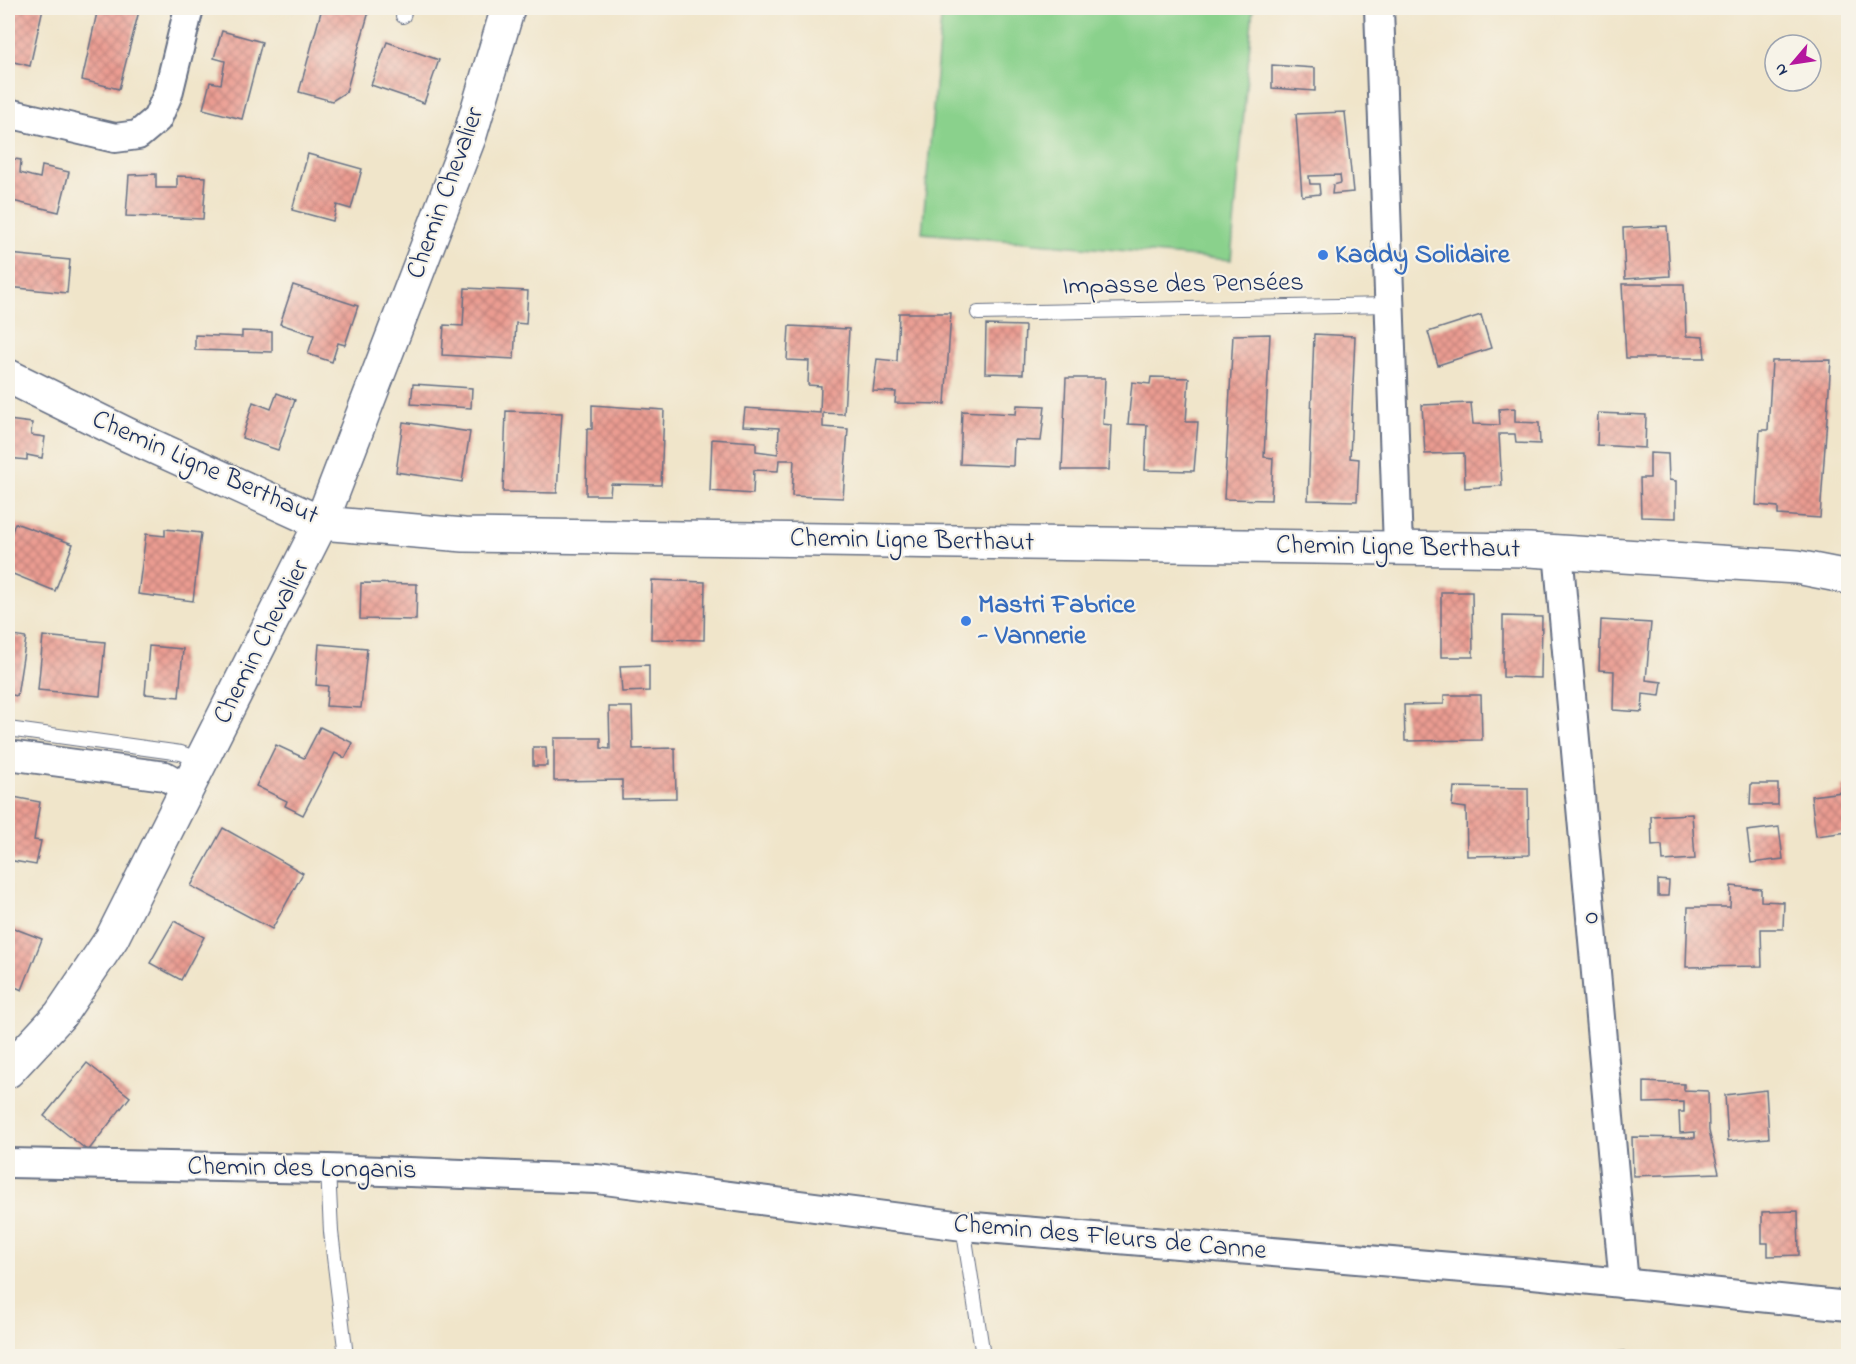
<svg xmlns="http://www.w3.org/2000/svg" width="1856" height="1364" viewBox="0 0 1856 1364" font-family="'Indie Flower',sans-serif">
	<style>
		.grass { fill: #8ad18c; stroke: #528075; stroke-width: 1.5 }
		.building { fill: url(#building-cross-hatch) }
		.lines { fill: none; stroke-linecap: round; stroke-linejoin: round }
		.service-casing { stroke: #666f84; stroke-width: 16 }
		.minor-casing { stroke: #666f84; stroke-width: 32 }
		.tertiary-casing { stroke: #666f84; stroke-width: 36 }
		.service { stroke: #fff; stroke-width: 14 }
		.minor { stroke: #fff; stroke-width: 28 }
		.tertiary { stroke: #fff; stroke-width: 33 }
		.shop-dot { fill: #3f7fe0; stroke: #f7f3e8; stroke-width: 2 }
		.labels { text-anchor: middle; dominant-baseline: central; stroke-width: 4.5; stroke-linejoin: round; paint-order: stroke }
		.street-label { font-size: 27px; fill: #1b2f5e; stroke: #f7f3e8 }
		.shop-label { font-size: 27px; font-weight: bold; fill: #366cbe; stroke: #f7f3e8; text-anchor: start }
	</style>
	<defs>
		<pattern id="building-cross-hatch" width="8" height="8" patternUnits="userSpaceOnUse" patternTransform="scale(1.5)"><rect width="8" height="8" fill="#eb9c91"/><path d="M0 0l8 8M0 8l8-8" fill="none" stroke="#be807a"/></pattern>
	</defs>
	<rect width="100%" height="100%" fill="#f7f3e8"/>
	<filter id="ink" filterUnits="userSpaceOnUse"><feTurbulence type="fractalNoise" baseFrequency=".0167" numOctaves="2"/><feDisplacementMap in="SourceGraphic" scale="12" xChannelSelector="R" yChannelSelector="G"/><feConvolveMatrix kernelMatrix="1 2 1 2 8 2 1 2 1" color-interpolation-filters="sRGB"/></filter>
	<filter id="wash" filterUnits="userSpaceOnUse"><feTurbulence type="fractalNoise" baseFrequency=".008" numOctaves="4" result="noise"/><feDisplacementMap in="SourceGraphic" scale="24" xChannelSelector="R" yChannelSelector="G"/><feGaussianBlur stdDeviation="1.35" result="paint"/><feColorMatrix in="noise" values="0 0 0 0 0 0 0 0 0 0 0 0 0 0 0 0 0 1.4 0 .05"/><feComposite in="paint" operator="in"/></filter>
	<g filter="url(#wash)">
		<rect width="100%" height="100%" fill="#f0e5ca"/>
		<polygon class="grass" points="942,8 1253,8 1231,260 922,233"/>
		<g id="blocks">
			<g class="building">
				<polygon points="8,8 43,8 30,66 10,61 13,40 8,38"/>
				<polygon points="98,8 124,8 139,11 119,89 82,80"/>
				<polygon points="322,8 370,8 346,92 332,101 299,92"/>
				<polygon points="222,31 262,42 242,119 203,109 210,82 221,84 225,61 214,58"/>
				<polygon points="387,42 439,60 424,103 371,85"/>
				<polygon points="1272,65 1315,68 1315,91 1272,88"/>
				<polygon points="1345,112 1353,192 1332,194 1333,185 1341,183 1340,175 1309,176 1310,184 1319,184 1320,194 1302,196 1296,114"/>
				<polygon points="308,154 362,169 351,209 337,205 333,221 292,210"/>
				<polygon points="8,158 21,160 20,173 31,176 40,178 42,166 69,172 59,212 8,200"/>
				<polygon points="156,174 156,188 177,188 177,176 206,177 203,219 126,216 129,175"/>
				<polygon points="1667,226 1670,276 1625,279 1623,228"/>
				<polygon points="9,254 70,260 67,293 8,287"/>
				<polygon points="1622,284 1684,284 1686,336 1703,337 1705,358 1626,358"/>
				<polygon points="293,285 358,306 345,345 338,343 332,362 308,354 314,335 280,324"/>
				<polygon points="465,288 528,291 526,324 516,323 514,359 442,355 444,325 463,326"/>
				<polygon points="899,313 951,313 945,404 895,403 896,392 873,391 877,359 897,361"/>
				<polygon points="1481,315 1491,348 1438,365 1428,332"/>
				<polygon points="986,325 1025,326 1023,374 985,373"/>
				<polygon points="789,326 849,329 844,414 823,413 823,427 848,429 843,498 792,496 794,460 779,460 778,471 754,470 753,494 710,491 712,439 756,442 756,451 778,454 779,428 743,426 745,408 820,413 821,386 808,385 809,361 787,360"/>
				<polygon points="242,331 272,332 272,352 195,350 195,335 242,337"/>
				<polygon points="1270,334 1264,457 1273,458 1271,500 1224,499 1233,335"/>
				<polygon points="1314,334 1355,336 1350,458 1359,459 1357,501 1308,500"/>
				<polygon points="1831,360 1820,518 1778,515 1778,507 1756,505 1760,430 1768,430 1772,361"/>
				<polygon points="1151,377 1189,378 1186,422 1198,422 1194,471 1145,470 1147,425 1128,424 1132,382 1150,384"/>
				<polygon points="1066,378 1105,378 1103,424 1111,425 1109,470 1062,470"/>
				<polygon points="413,384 472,388 471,408 411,404"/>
				<polygon points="277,393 295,400 278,450 242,438 253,402 271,409"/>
				<polygon points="1471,403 1473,424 1500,425 1499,409 1515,408 1515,422 1539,423 1540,444 1516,443 1515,434 1499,434 1502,486 1465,488 1464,453 1425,454 1422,405"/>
				<polygon points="592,405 664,410 661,485 611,484 610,495 586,495 587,429 592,429"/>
				<polygon points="1017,405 1045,406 1041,441 1014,440 1013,466 960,464 962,411 1016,414"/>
				<polygon points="506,411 562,413 557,493 503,492"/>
				<polygon points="1598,413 1646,415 1645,448 1597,445"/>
				<polygon points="8,420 32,423 31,435 45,437 42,458 27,455 27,460 8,458"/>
				<polygon points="403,422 470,432 462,482 396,472"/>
				<polygon points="1650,453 1668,454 1669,480 1676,481 1676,518 1641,517 1640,478 1650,478"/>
				<polygon points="15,523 73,544 55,591 8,572 8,536 10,537"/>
				<polygon points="165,529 201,533 193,601 138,594 146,534 165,536"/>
				<polygon points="652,580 705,582 704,640 651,639"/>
				<polygon points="361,583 417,584 416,620 360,619"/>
				<polygon points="1441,592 1472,592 1473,657 1441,657"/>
				<polygon points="1503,616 1542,617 1541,678 1503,677"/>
				<polygon points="1601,620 1651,623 1646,680 1662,682 1660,696 1643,694 1642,712 1613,710 1614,671 1599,670"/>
				<polygon points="8,635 26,638 17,696 8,694"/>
				<polygon points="43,636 105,642 100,696 38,690"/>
				<polygon points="319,644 367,648 361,708 326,706 328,686 316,685"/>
				<polygon points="149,646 183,649 179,697 145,694"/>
				<polygon points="649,665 649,691 622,692 620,666"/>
				<polygon points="1444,695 1481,695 1482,740 1405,741 1404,705 1444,704"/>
				<polygon points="609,707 632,707 633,749 675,748 676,798 622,799 622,780 554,781 554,738 601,738 601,748 610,749"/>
				<polygon points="320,727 353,743 345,758 335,753 303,815 285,806 287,801 256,786 276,745 304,758"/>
				<polygon points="533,747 546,747 547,766 533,766"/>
				<polygon points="1751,784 1778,784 1778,805 1750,805"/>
				<polygon points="1848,786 1848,832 1816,836 1811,796 1842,792 1841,787"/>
				<polygon points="1454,787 1528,788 1529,855 1467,856 1466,808 1452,806"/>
				<polygon points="8,796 40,802 34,840 41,841 36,865 8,860"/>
				<polygon points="1692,814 1695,859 1663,861 1662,845 1652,846 1651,816"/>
				<polygon points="1779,827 1783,859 1751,863 1747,831"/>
				<polygon points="223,828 303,873 272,929 191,886"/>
				<polygon points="1658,880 1669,881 1668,896 1658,896"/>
				<polygon points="1731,886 1761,889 1761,901 1784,902 1783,929 1761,929 1762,966 1686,967 1688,907 1730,907"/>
				<polygon points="174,921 204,937 181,980 150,963"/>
				<polygon points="8,926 42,939 22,990 8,984"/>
				<polygon points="87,1063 130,1097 88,1151 44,1116"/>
				<polygon points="1644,1082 1684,1084 1684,1090 1708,1091 1709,1131 1719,1173 1633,1176 1632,1137 1695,1138 1695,1132 1680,1133 1679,1112 1684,1112 1684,1102 1644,1103"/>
				<polygon points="1766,1090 1769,1138 1728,1141 1725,1095"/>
				<polygon points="1798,1211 1799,1255 1768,1256 1768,1243 1762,1243 1762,1212"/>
				<polygon points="1624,1351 1624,1356 1588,1356 1588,1355"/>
			</g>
		</g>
	</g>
	<g filter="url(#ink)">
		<use href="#blocks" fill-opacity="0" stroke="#666f84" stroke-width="1.5"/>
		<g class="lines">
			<g class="service-casing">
				<g id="service">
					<polyline points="403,16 405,8"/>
					<polyline points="978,313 1389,305"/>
					<polyline points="8,729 181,753 202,761"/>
					<polyline points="328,1169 331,1232 346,1356"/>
					<polyline points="963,1226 983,1356"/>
				</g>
			</g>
			<g class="minor-casing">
				<g id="minor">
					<polyline points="1379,8 1398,548"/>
					<polyline points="8,113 115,138 138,135 157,119 168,94 189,8"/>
					<polyline points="1558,551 1624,1284"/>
					<polyline points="8,755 165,776 188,789"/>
					<polyline points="8,1163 328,1169 597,1179 963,1226 1523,1273 1848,1306"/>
				</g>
			</g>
			<g class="tertiary-casing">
				<g id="tertiary">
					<polyline points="8,376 128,435 321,523 464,535 1529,550 1797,567 1848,577"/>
					<polyline points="8,1071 60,1015 112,938 321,523 470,135 508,8"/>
				</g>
			</g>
			<use href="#service" class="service"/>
			<use href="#minor" class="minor"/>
			<use href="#tertiary" class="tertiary"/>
		</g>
	</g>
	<g class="shop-dot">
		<circle cx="1323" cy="255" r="6"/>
		<circle cx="966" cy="621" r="6"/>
	</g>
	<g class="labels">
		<g class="street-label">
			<text transform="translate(446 193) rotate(-70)">Chemin Chevalier</text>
			<text transform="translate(1183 285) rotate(-1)">Impasse des Pensées</text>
			<text transform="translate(205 468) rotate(24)">Chemin Ligne Berthaut</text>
			<text transform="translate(912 541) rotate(1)">Chemin Ligne Berthaut</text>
			<text transform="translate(1398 548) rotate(1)">Chemin Ligne Berthaut</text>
			<text transform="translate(262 642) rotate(-63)">Chemin Chevalier</text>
			<text transform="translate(1591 918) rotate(-95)">0</text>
			<text transform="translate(302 1169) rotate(1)">Chemin des Longanis</text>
			<text transform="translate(1110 1238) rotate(5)">Chemin des Fleurs de Canne</text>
		</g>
		<g class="shop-label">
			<text x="1335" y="255">Kaddy Solidaire</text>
			<text x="978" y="605">Mastri Fabrice<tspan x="978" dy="31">- Vannerie</tspan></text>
		</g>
	</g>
	<rect width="1856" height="1364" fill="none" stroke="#f7f3e8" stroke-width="30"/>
	<g transform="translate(1793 63) rotate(241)"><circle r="28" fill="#f7f3e8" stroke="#9fa5b1" stroke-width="1.5"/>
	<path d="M0-4.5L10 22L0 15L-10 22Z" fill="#b5179e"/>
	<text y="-9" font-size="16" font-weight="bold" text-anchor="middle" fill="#1b2f5e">N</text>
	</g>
</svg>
